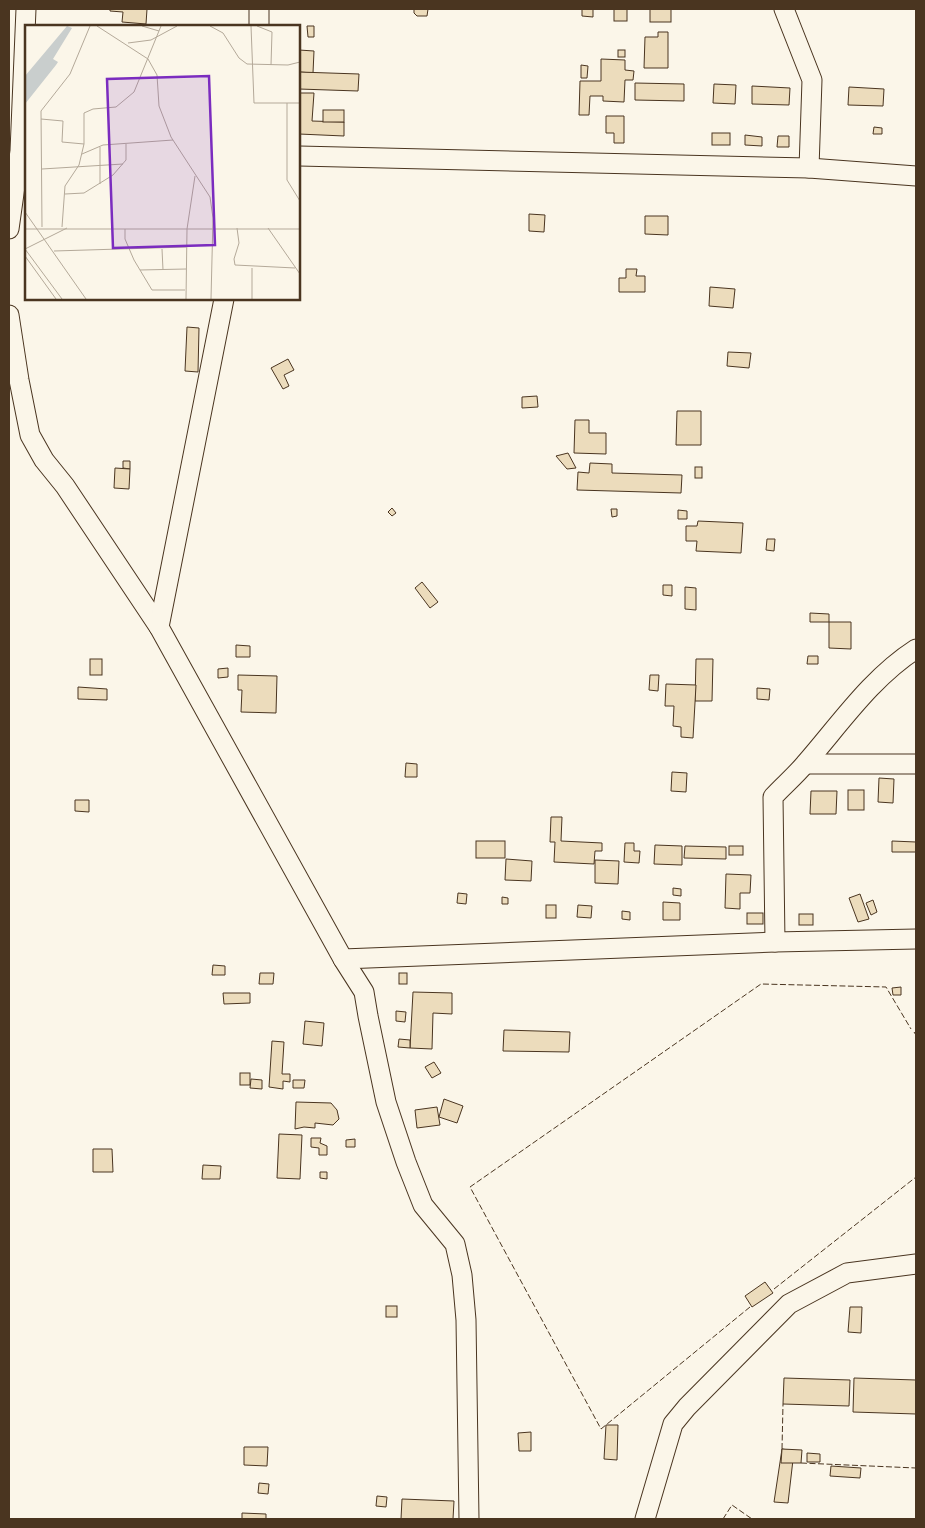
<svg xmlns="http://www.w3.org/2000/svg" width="925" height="1528" viewBox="0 0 925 1528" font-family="'Archivo Narrow',sans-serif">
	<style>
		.building { fill: #ecdcbc; stroke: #4a3520 }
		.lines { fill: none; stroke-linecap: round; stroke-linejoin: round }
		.minor-casing { stroke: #4a3520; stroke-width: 21 }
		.minor { stroke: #fbf6e9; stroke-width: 19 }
		.fence { stroke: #4a3520; stroke-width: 1; stroke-dasharray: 6 2.5; stroke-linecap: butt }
		.inset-road { fill: none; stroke: #b4a999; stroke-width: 1 }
		.view { fill: #7b2cbf; fill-opacity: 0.15; stroke: #7b2cbf; stroke-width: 2.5 }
		.inset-edge { fill: none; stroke: #4a3520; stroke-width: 2.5 }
	</style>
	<rect width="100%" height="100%" fill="#fbf6e9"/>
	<g class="building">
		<polygon points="110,9 147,9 146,24 122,22 123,12 110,11"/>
		<polygon points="414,9 428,9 427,16 417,16 414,13"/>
		<polygon points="582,9 593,9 593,17 582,16"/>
		<rect x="614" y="9" width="13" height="12"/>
		<rect x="650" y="9" width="21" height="13"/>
		<polygon points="307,26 314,26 314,37 308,37"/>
		<polygon points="658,32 668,32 668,68 644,68 645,37 658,37"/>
		<polygon points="299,50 314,51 313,73 299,72"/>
		<rect x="618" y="50" width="7" height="7"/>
		<polygon points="601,59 625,60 625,70 634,71 633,80 625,80 624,102 603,101 603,96 590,96 589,115 579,115 580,81 601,81"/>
		<polygon points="581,65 588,66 587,78 581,78"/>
		<polygon points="299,72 359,74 358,91 299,89"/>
		<polygon points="635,83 684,84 684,101 635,100"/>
		<polygon points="714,84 736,85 735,104 713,103"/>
		<polygon points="752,86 790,88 789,105 752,104"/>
		<polygon points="849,87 884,89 883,106 848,105"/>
		<polygon points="299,93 314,93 312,121 344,122 344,136 299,134"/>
		<rect x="323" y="110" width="21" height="12"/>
		<polygon points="606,116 624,116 624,143 614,143 614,133 606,133"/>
		<polygon points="874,127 882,128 882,134 873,134"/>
		<rect x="712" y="133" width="18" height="12"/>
		<polygon points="745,135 762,137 762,146 745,145"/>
		<polygon points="778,136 789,136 789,147 777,147"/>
		<polygon points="529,214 545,215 544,232 529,231"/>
		<polygon points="645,216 668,216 668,235 645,234"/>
		<polygon points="626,269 637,269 636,276 645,276 645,292 619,292 619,278 626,278"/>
		<polygon points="710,287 735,289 733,308 709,306"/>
		<polygon points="187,327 199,328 198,372 185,371"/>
		<polygon points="728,352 751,353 749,368 727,366"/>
		<polygon points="288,359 294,370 284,375 289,386 283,389 271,368"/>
		<polygon points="537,396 538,407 522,408 522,397"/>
		<polygon points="677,411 701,411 701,445 676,445"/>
		<polygon points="575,420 589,420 589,433 606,433 606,454 574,453"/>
		<polygon points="568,453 576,468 567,469 556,456"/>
		<polygon points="123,461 130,461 130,469 123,468"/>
		<polygon points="590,463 612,464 612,473 682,475 681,493 577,490 578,472 589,473"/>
		<rect x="695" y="467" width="7" height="11"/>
		<polygon points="115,468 130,469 129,489 114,488"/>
		<polygon points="392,508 396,513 392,516 388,512"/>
		<polygon points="611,509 617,509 617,516 612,517"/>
		<polygon points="678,510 687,511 687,519 678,519"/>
		<polygon points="698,521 743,523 741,553 696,551 697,541 686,541 686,526 697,526"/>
		<polygon points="767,539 775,539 774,551 766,550"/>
		<polygon points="422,582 438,602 430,608 415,588"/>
		<polygon points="663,585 672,585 672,596 663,595"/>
		<polygon points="685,587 696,588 696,610 685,609"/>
		<polygon points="810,613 829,614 829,622 810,622"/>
		<polygon points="829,622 851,622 851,649 829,648"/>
		<polygon points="236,645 250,646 250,657 236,657"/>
		<polygon points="808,656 818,656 818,664 807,664"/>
		<rect x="90" y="659" width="12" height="16"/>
		<polygon points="696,659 713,659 712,701 695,701"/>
		<polygon points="228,668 228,677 218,678 218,669"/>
		<polygon points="238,675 277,676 276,713 241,712 242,690 238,690"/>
		<polygon points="650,675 659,675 658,691 649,690"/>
		<polygon points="666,684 696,685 693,738 681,737 681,727 673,726 674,706 665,706"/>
		<polygon points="78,687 107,689 107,700 78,699"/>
		<polygon points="757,688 770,689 769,700 757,699"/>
		<polygon points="406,763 417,764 417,777 405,777"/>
		<polygon points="672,772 687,773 686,792 671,791"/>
		<polygon points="879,778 894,779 893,803 878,802"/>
		<rect x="848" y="790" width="16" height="20"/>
		<polygon points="811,791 837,791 836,814 810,814"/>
		<polygon points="75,800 89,800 89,812 75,811"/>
		<polygon points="551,817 562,817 561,841 602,843 602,851 595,851 594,864 554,862 555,842 550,842"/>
		<rect x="476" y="841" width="29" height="17"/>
		<polygon points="892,841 916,842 916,852 892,852"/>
		<polygon points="625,843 634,843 634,851 640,851 639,863 624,862"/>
		<polygon points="655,845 682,846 682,865 654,864"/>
		<polygon points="685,846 726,847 726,859 684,858"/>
		<rect x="729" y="846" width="14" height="9"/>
		<polygon points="506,859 532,861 531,881 505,880"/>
		<polygon points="595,860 619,861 618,884 595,883"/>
		<polygon points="726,874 751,875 750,893 740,893 740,909 725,908"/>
		<polygon points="673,888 681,889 681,896 673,895"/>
		<polygon points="458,893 467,894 466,904 457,903"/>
		<polygon points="860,894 869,919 858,922 849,898"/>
		<polygon points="502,897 508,898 508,904 502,904"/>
		<polygon points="873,900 877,912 871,915 866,903"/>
		<polygon points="663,902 680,903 680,920 663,920"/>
		<rect x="546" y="905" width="10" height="13"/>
		<polygon points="578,905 592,906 591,918 577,917"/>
		<polygon points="622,911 630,912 630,920 622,919"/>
		<rect x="747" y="913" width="16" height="11"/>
		<rect x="799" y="914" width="14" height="11"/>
		<polygon points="213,965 225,966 225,975 212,975"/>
		<polygon points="260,973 274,973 273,984 259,984"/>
		<rect x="399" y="973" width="8" height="11"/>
		<polygon points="901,987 901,995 893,995 892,988"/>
		<polygon points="413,992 452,993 452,1014 433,1013 432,1049 410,1048"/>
		<polygon points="223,993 250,993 250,1003 224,1004"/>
		<polygon points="396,1011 406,1012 405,1022 396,1021"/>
		<polygon points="305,1021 324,1023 322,1046 303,1044"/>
		<polygon points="504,1030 570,1032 569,1052 503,1051"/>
		<polygon points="399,1039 410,1040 410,1048 398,1047"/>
		<polygon points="272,1041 284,1042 282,1074 290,1074 290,1082 283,1081 283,1089 269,1087"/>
		<polygon points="434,1062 441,1073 432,1078 425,1067"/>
		<rect x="240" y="1073" width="10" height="12"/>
		<polygon points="251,1079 262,1080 262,1089 250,1088"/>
		<polygon points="293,1080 305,1080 304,1088 293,1088"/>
		<polygon points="444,1099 463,1106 457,1123 439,1117"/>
		<polygon points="296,1102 331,1103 337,1110 339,1119 333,1125 315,1123 315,1128 304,1127 295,1129"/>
		<polygon points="437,1107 440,1125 417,1128 415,1110"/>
		<polygon points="279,1134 302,1135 300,1179 277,1178"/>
		<polygon points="311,1138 321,1138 320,1143 327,1146 327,1155 319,1155 319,1148 311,1147"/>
		<polygon points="355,1139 355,1147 346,1147 346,1140"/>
		<polygon points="93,1149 112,1149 113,1172 93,1172"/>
		<polygon points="203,1165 221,1166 220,1179 202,1179"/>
		<polygon points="320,1172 327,1172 327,1179 320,1178"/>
		<polygon points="765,1282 773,1293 752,1307 745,1296"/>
		<rect x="386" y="1306" width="11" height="11"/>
		<polygon points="850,1307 862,1307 861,1333 848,1332"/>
		<polygon points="784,1378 850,1380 849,1406 783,1404"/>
		<polygon points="854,1378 916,1380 916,1414 853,1412"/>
		<polygon points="606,1425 618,1425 617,1460 604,1459"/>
		<polygon points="531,1432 531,1451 519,1451 518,1433"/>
		<polygon points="244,1447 268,1447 267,1466 244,1465"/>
		<polygon points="782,1449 794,1451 788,1503 774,1502"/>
		<polygon points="782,1449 802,1450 801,1463 781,1463"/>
		<polygon points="807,1453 820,1454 820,1462 807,1462"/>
		<polygon points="831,1466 861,1468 860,1478 830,1476"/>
		<polygon points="259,1483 269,1484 268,1494 258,1493"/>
		<polygon points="377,1496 387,1497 386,1507 376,1506"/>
		<polygon points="402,1499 454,1501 453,1519 401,1519"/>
		<polygon points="242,1513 266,1514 266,1519 242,1519"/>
	</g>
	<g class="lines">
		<g class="minor-casing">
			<g id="minor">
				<polyline points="784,9 812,80 809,168"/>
				<polyline points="259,26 259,9"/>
				<polyline points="299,156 809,168 916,176"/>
				<polyline points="9,229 20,151 26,9"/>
				<polyline points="9,315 19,380 30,435 44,460 65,486 159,627 343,959 364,992 368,1016 386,1102 406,1162 423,1205 455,1244 462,1275 466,1320 469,1519"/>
				<polyline points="159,627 224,299"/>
				<polyline points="806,764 916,764"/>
				<path d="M775,942L773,797C783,786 795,776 805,764C840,724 871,678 916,649"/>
				<polyline points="343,959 775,942 916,939"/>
				<polyline points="645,1519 673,1424 687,1407 789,1304 847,1273 916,1264"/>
			</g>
		</g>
		<use href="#minor" class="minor"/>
		<g class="fence">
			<polyline points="914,1032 916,1035"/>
			<polyline points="774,1289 916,1177"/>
			<polyline points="750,1307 601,1429 470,1187 761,984 886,987 911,1029"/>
			<polyline points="782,1449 783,1404"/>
			<polyline points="801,1463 916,1468"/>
			<polyline points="723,1519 732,1505 752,1519"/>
		</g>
	</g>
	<g transform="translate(25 25)">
		<rect width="275" height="275" fill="#fbf6e9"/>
		<path d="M42,1L47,3L28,34L33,37L31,40L0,79V51Z" fill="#c9cecd"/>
		<path class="inset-road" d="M72,1L123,34L132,50L134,81L146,112L185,172L188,193L186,274M117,1L134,6M185,1L198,8L214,33L222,39L263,40L275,37M226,1L229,78H275M232,1L247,7L246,40M103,18L126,15L152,1M262,78V155L275,176M16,94L38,96L37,117L59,119M75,122V159M57,129L78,120L148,115M17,144L98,139M40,169L59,168L88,150L101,135V119M0,187L61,274M17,202L16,86L45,49L65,1M37,202L40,161L54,140L59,119V88L68,84L91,82L109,67L136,1M212,203L214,218L209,234L210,240L270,243M243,203L275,249M0,204H275M100,204V214L109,235L127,265H160M0,224L42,203M0,224L37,274M137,224L138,245M29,226L161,222M0,231L31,274M115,245L161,244M161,274L162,204L170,151M227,274V243"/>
		<path class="view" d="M184,51L190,220L88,223L82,54Z"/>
		<rect width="275" height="275" class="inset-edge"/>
	</g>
	<rect width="925" height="1528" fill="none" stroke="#4a3520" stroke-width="20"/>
</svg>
